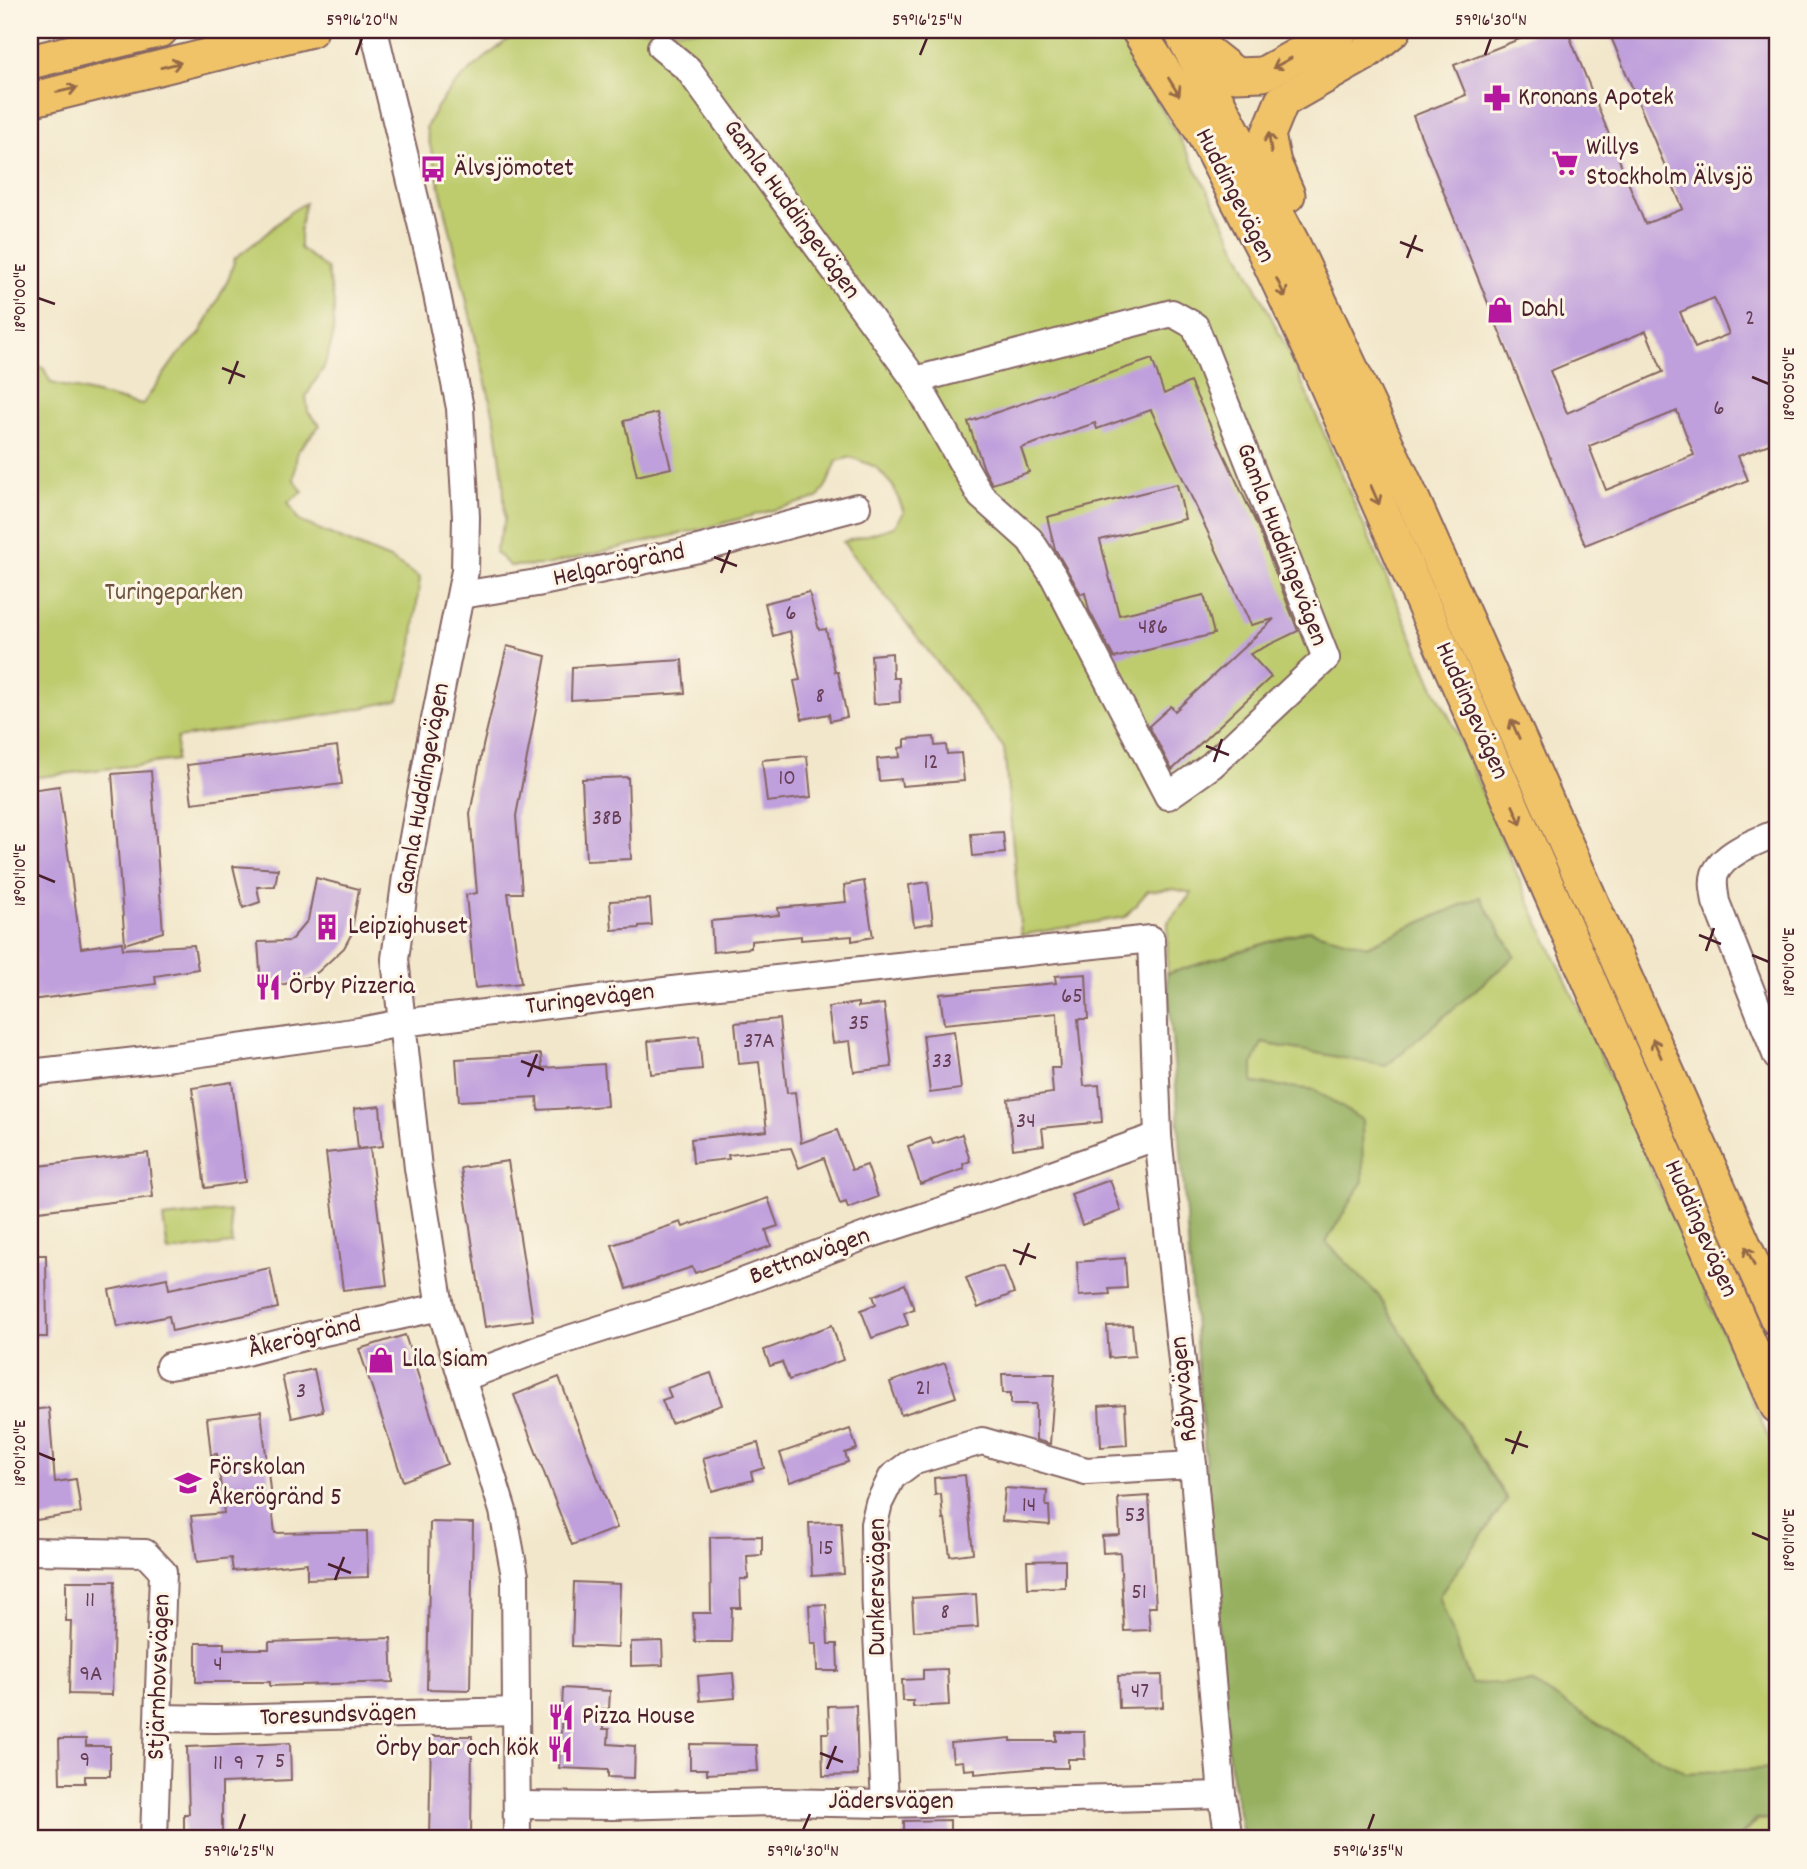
<svg xmlns="http://www.w3.org/2000/svg" width="1807" height="1869" viewBox="0 0 1807 1869" font-family="Dekko,sans-serif">
	<style>
		.green { fill: #becc6e; stroke: #84764c; stroke-width: 2 }
		.forest { fill: #96b061; stroke: #706846; stroke-width: 2 }
		.building { fill: #bf9fdc; fill-rule: evenodd }
		.lines { fill: none; stroke-linecap: round; stroke-linejoin: round }
		.minor-casing { stroke: #856563; stroke-width: 30 }
		.major-casing { stroke: #856563; stroke-width: 37 }
		.minor { stroke: #fff; stroke-width: 26 }
		.major { stroke: #f0c369; stroke-width: 33 }
		.oneway { stroke: #956947 }
		.ticks { fill: none; stroke: #4a1f2b; stroke-width: 2.5 }
		.labels { text-anchor: middle; dominant-baseline: central; stroke-width: 6; stroke-linejoin: round; paint-order: stroke }
		.number-label { font-size: 23px; fill: #673f57 }
		.poi-label { font-size: 26px; fill: #4a1f2b; stroke: #fcf5e5; text-anchor: start }
		.street-label { font-size: 26px; fill: #4a1f2b; stroke: #fcf5e5 }
		.park-label { font-size: 26px; fill: #6d533f; stroke: #fcf5e5 }
		.neatline { fill: none; stroke: #4a1f2b; stroke-width: 2.5 }
		.ticks-label { font-size: 18px; text-anchor: middle; fill: #4a1f2b }
	</style>
	<rect width="100%" height="100%" fill="#fcf5e5"/>
	<filter id="ink" filterUnits="userSpaceOnUse"><feTurbulence type="fractalNoise" baseFrequency=".0143" numOctaves="2"/><feDisplacementMap in="SourceGraphic" scale="14" xChannelSelector="R" yChannelSelector="G"/><feConvolveMatrix kernelMatrix="1 2 1 2 8 2 1 2 1" color-interpolation-filters="sRGB"/></filter>
	<filter id="wash" filterUnits="userSpaceOnUse"><feTurbulence type="fractalNoise" baseFrequency=".00686" numOctaves="4" result="noise"/><feDisplacementMap in="SourceGraphic" scale="28" xChannelSelector="R" yChannelSelector="G"/><feGaussianBlur stdDeviation="1.57" result="paint"/><feColorMatrix in="noise" values="0 0 0 0 0 0 0 0 0 0 0 0 0 0 0 0 0 1.4 0 .05"/><feComposite in="paint" operator="in"/></filter>
	<g filter="url(#wash)">
		<rect width="100%" height="100%" fill="#f2e7cb"/>
		<g class="green">
			<path d="M519,30H1114L1180,139L1218,210L1290,355L1434,688L1453,724L1526,895L1614,1084L1777,1457V1768L1686,1773L1613,1733L1471,1684L1439,1596L1507,1499L1378,1295L1325,1242L1363,1181L1315,1090L1253,1083V1063L1261,1043L1387,1065L1515,956L1479,897L1366,946L1308,930L1167,974L1168,922L1192,893L1174,889L1148,891L1125,917L1021,935L1004,748L843,542L894,527L904,512L893,486L876,467L851,457L837,461L827,484L818,498L713,526L546,565L510,566L495,552L505,520L503,476L495,421L426,128C444,84 485,60 519,30Z"/>
			<polygon points="305,203 300,227 300,248 327,269 334,302 333,338 324,367 306,396 308,412 320,425 297,452 294,480 303,492 288,502 299,521 392,560 420,578 411,653 399,700 343,712 177,738 176,760 30,778 30,360 44,369 51,383 142,405 177,356 200,334 229,278 235,258 260,239 289,213"/>
			<polygon points="229,1211 232,1244 168,1252 163,1218"/>
			<polygon points="1777,1819 1777,1839 1739,1839 1757,1820"/>
		</g>
		<polygon class="forest" points="1480,897 1515,956 1386,1066 1262,1043 1253,1063 1253,1083 1315,1090 1362,1120 1363,1181 1326,1242 1378,1295 1507,1500 1439,1596 1471,1684 1531,1682 1613,1733 1686,1773 1777,1768 1777,1819 1756,1819 1738,1839 1244,1839 1229,1762 1167,974 1308,930 1367,946"/>
		<g id="blocks">
			<g class="building">
				<path d="M1542,30H1567L1645,224L1683,209L1608,30H1777V441L1738,456L1748,480L1585,545L1413,116L1466,95L1454,65ZM1714,298L1729,334L1695,348L1680,312ZM1646,331L1663,372L1567,413L1550,371ZM1677,411L1694,455L1606,490L1589,446Z"/>
				<polygon points="1152,359 1164,394 1190,382 1257,525 1298,631 1250,654 1271,677 1172,770 1149,726 1171,706 1175,711 1274,619 1251,625 1151,410 1097,429 1095,423 1021,448 1029,472 992,484 984,469 968,422"/>
				<polygon points="657,413 671,468 637,476 624,421"/>
				<polygon points="1177,484 1185,519 1100,540 1119,615 1204,595 1214,634 1114,658 1089,610 1085,593 1081,594 1055,549 1047,517"/>
				<polygon points="809,592 819,630 826,629 835,672 838,672 847,717 830,721 829,714 802,719 794,681 800,680 790,631 773,636 765,603"/>
				<polygon points="507,646 546,656 516,816 522,893 508,893 521,983 475,988 466,895 477,893 470,814 483,746"/>
				<polygon points="892,653 893,678 899,678 900,702 874,704 871,655"/>
				<polygon points="682,660 685,693 571,700 572,667"/>
				<polygon points="934,737 935,746 946,745 947,754 961,753 964,781 902,786 901,779 879,781 877,759 900,757 899,748 905,747 905,739"/>
				<polygon points="337,746 342,784 192,803 187,765"/>
				<polygon points="807,756 811,797 767,802 762,760"/>
				<polygon points="151,771 163,932 125,944 112,774"/>
				<polygon points="628,777 631,859 586,861 582,779"/>
				<polygon points="59,786 81,948 122,942 123,949 194,945 198,969 155,976 156,984 30,1000 30,790"/>
				<polygon points="1003,832 1005,853 973,856 971,834"/>
				<polygon points="233,866 278,869 275,886 257,887 260,902 243,908"/>
				<polygon points="316,878 359,889 351,935 344,948 318,972 309,977 285,984 261,985 258,942 290,941 308,920"/>
				<polygon points="864,881 873,937 852,941 852,936 801,940 801,936 751,941 751,948 713,952 711,921 779,915 778,908 846,902 844,885"/>
				<polygon points="928,882 933,923 914,926 909,885"/>
				<polygon points="650,899 652,925 639,926 639,928 612,930 610,901"/>
				<polygon points="1086,974 1088,1019 1078,1019 1084,1086 1099,1085 1102,1122 1042,1128 1044,1145 1013,1149 1008,1099 1053,1093 1051,1068 1060,1068 1057,1013 944,1024 940,994 1056,983 1055,976"/>
				<polygon points="858,1003 858,1007 884,1004 892,1067 854,1072 850,1041 833,1043 828,1007"/>
				<polygon points="779,1019 787,1093 795,1092 801,1143 837,1130 852,1170 867,1165 878,1197 848,1208 846,1202 840,1204 824,1158 799,1168 791,1148 728,1155 729,1159 693,1163 691,1139 767,1131 759,1062 739,1064 735,1023"/>
				<polygon points="954,1031 961,1089 930,1093 923,1035"/>
				<polygon points="699,1036 702,1069 651,1074 648,1041"/>
				<polygon points="541,1054 542,1068 604,1064 607,1106 538,1110 537,1097 459,1101 456,1059"/>
				<polygon points="232,1082 245,1182 205,1188 192,1088"/>
				<polygon points="380,1106 383,1146 358,1149 354,1109"/>
				<polygon points="962,1134 970,1161 963,1164 964,1169 920,1184 908,1146 931,1138 933,1144"/>
				<polygon points="370,1148 387,1285 343,1290 326,1153"/>
				<polygon points="148,1153 153,1197 30,1212 30,1167"/>
				<polygon points="508,1161 533,1320 485,1327 461,1168"/>
				<polygon points="1110,1180 1121,1211 1082,1225 1071,1194"/>
				<polygon points="768,1198 778,1226 766,1230 771,1246 695,1273 692,1267 627,1289 612,1245 681,1222 683,1227"/>
				<polygon points="30,1255 46,1255 47,1337 30,1337"/>
				<polygon points="1125,1258 1127,1288 1109,1289 1110,1294 1079,1296 1077,1262"/>
				<polygon points="1004,1267 1014,1293 978,1308 966,1278 992,1268"/>
				<polygon points="270,1268 278,1308 172,1331 169,1316 117,1327 109,1290 167,1278 169,1289"/>
				<polygon points="905,1284 914,1309 904,1313 908,1325 872,1338 861,1310 876,1304 873,1296"/>
				<polygon points="832,1325 843,1360 789,1380 782,1362 770,1366 764,1350"/>
				<polygon points="1132,1325 1135,1356 1109,1358 1107,1326"/>
				<polygon points="405,1335 447,1464 403,1481 359,1349"/>
				<polygon points="945,1363 956,1397 901,1415 890,1382"/>
				<polygon points="314,1369 323,1411 292,1418 282,1376"/>
				<polygon points="711,1373 722,1405 671,1423 662,1400 671,1397 667,1388"/>
				<polygon points="1002,1374 1055,1374 1050,1444 1036,1440 1036,1404 1011,1404 1011,1393 1003,1393"/>
				<polygon points="559,1377 617,1528 572,1545 514,1395"/>
				<polygon points="1125,1404 1127,1445 1101,1447 1099,1406"/>
				<polygon points="49,1408 55,1482 76,1479 81,1513 30,1521 30,1410"/>
				<polygon points="261,1411 275,1533 367,1531 368,1577 307,1579 307,1563 233,1571 231,1558 197,1562 191,1516 224,1513 217,1454 211,1455 207,1418"/>
				<polygon points="850,1429 857,1449 845,1453 848,1462 790,1482 780,1453"/>
				<polygon points="758,1443 764,1468 751,1472 753,1480 712,1491 703,1458"/>
				<polygon points="965,1475 973,1553 950,1556 945,1519 943,1520 941,1494 935,1495 934,1478"/>
				<polygon points="1005,1488 1047,1491 1046,1506 1049,1506 1050,1525 1002,1521"/>
				<polygon points="1149,1496 1156,1607 1148,1607 1150,1630 1124,1631 1120,1552 1103,1553 1102,1536 1120,1535 1118,1498"/>
				<polygon points="430,1522 473,1523 470,1690 427,1689"/>
				<polygon points="841,1522 844,1574 812,1576 809,1523"/>
				<polygon points="762,1536 762,1555 747,1556 748,1579 740,1579 741,1608 732,1608 731,1642 695,1642 693,1613 711,1613 710,1537"/>
				<polygon points="1065,1560 1065,1587 1028,1588 1027,1561"/>
				<polygon points="66,1581 115,1581 112,1695 69,1694 71,1621 66,1621"/>
				<polygon points="574,1582 620,1584 618,1648 572,1646"/>
				<polygon points="976,1594 978,1627 914,1631 912,1598"/>
				<polygon points="826,1604 828,1644 837,1644 838,1671 817,1671 816,1644 811,1644 809,1605"/>
				<polygon points="391,1638 393,1682 270,1686 270,1682 196,1682 196,1643 224,1643 224,1649 269,1649 269,1642"/>
				<polygon points="662,1641 663,1665 631,1666 631,1642"/>
				<polygon points="947,1669 949,1705 913,1707 913,1701 903,1701 902,1680 923,1679 923,1670"/>
				<polygon points="733,1673 735,1698 700,1701 698,1676"/>
				<polygon points="1162,1675 1163,1707 1119,1708 1118,1676"/>
				<polygon points="563,1688 610,1691 609,1709 603,1709 603,1729 609,1729 608,1744 635,1746 634,1778 608,1777 608,1770 559,1768"/>
				<polygon points="856,1705 858,1775 823,1776 822,1733 829,1733 828,1706"/>
				<polygon points="1056,1732 1084,1732 1085,1759 1068,1759 1068,1768 1039,1768 975,1774 975,1769 964,1770 963,1761 953,1762 951,1743 1011,1738 1011,1741 1056,1741"/>
				<polygon points="431,1736 472,1736 471,1839 429,1839"/>
				<polygon points="59,1739 86,1739 86,1746 110,1746 110,1776 85,1776 85,1783 60,1783"/>
				<polygon points="290,1743 291,1780 222,1783 222,1839 184,1839 184,1814 189,1814 187,1747"/>
				<polygon points="690,1744 756,1745 758,1771 707,1774 707,1769 690,1769"/>
				<polygon points="950,1820 950,1839 904,1839 904,1821"/>
			</g>
		</g>
	</g>
	<g filter="url(#ink)">
		<use href="#blocks" fill-opacity="0" stroke="#856563" stroke-width="2"/>
		<g class="lines">
			<g class="minor-casing">
				<g id="minor">
					<polyline points="374,30 430,260 460,408 466,517 465,571 432,734 406,876 395,959 418,1168 440,1307 503,1511 515,1576 517,1839"/>
					<polyline points="661,47 688,69 915,380 1172,313 1195,326 1326,658 1212,765 1168,796 1054,577 1030,540 981,496 915,380"/>
					<polyline points="461,595 537,583 698,549 857,507"/>
					<path d="M1777,833C1758,841 1724,852 1715,874C1712,883 1715,893 1716,902L1777,1057"/>
					<polyline points="30,1073 172,1057 360,1031 401,1023 681,989 1151,939 1158,1136 1193,1465 1222,1795 1229,1839"/>
					<polyline points="169,1366 234,1355 315,1334 440,1307"/>
					<polyline points="462,1378 553,1344 708,1295 868,1235 1032,1181 1158,1136"/>
					<polyline points="30,1551 145,1553 163,1572 154,1839"/>
					<polyline points="159,1718 215,1719 516,1711"/>
					<polyline points="885,1804 875,1590 874,1524 879,1503 892,1477 912,1462 982,1441 1086,1471 1193,1465"/>
					<polyline points="517,1805 613,1806 776,1802 885,1804 1222,1795"/>
				</g>
			</g>
			<g class="major-casing">
				<g id="major">
					<polyline points="1138,30 1200,128 1263,249 1321,373 1777,1406"/>
					<polyline points="1180,30 1293,244 1413,500 1777,1319"/>
					<polyline points="1193,41 1236,75 1263,74 1342,30"/>
					<polyline points="30,62 161,30"/>
					<polyline points="30,100 311,30"/>
					<polyline points="1288,195 1274,163 1268,135 1282,101 1363,55 1394,30"/>
				</g>
			</g>
			<use href="#minor" class="minor"/>
			<use href="#major" class="major"/>
		</g>
		<defs><path id="oneway-shaft" d="M-6 0H5M1.5-3L5.5 0L1.5 3" fill="none" stroke-width="1.6" stroke-linecap="round" stroke-linejoin="round" transform="scale(1.75)"/></defs>
		<g class="oneway">
			<use href="#oneway-shaft" transform="translate(1282 63) rotate(151)"/>
			<use href="#oneway-shaft" transform="translate(171 65) rotate(-14)"/>
			<use href="#oneway-shaft" transform="translate(1174 87) rotate(58)"/>
			<use href="#oneway-shaft" transform="translate(67 90) rotate(-13)"/>
			<use href="#oneway-shaft" transform="translate(1270 143) rotate(-97)"/>
			<use href="#oneway-shaft" transform="translate(1281 288) rotate(65)"/>
			<use href="#oneway-shaft" transform="translate(1375 495) rotate(66)"/>
			<use href="#oneway-shaft" transform="translate(1515 729) rotate(-114)"/>
			<use href="#oneway-shaft" transform="translate(1517 815) rotate(66)"/>
			<use href="#oneway-shaft" transform="translate(1657 1048) rotate(-114)"/>
			<use href="#oneway-shaft" transform="translate(1750 1256) rotate(-114)"/>
		</g>
	</g>
	<path class="ticks" d="M356,55L362,38M920,55L927,38M1485,55L1491,38M1400,242L1423,251M1407,258L1416,235M38,298L55,304M222,368L245,377M1752,377L1769,384M229,384L238,361M714,557L737,566M721,573L730,550M1206,746L1229,755M1214,762L1222,739M38,875L55,882M1699,935L1721,944M1706,951L1714,928M1752,955L1769,962M521,1061L544,1070M528,1077L537,1054M1013,1250L1036,1258M1020,1265L1029,1243M1505,1439L1528,1447M38,1453L55,1460M1512,1454L1521,1431M1752,1533L1769,1540M328,1564L351,1573M335,1580L344,1557M820,1753L843,1762M827,1769L836,1746M239,1830L245,1814M803,1830L810,1814M1368,1830L1374,1814"/>
	<defs>
		<g id="pharmacy-bare" transform="scale(2.1)"><path d="M-2-6h4v4h4v4h-4v4h-4v-4h-4v-4h4Z" fill="#b5179e" stroke="#fcf5e5" stroke-width="2.5" paint-order="stroke"/></g>
		<g id="supermarket-bare" transform="scale(2.1)"><path d="M-6-5.5h2.5l.6 2H6L4.5 2H-2.5L-4.4-4H-6ZM-1.5 3.2a1.3 1.3 0 1 0 .1 0ZM3 3.2a1.3 1.3 0 1 0 .1 0Z" fill="#b5179e" stroke="#fcf5e5" stroke-width="2.5" paint-order="stroke"/></g>
		<g id="bus-bare" transform="scale(2.1)"><path d="M-5-6H5V4H4V6H2V4H-2V6H-4V4H-5ZM-3.5-4V0h7V-4ZM-3.5 1.2v1.5H-2V1.2ZM2 1.2v1.5H3.5V1.2Z" fill="#b5179e" stroke="#fcf5e5" stroke-width="2.5" paint-order="stroke"/></g>
		<g id="shop-bare" transform="scale(2.1)"><path d="M-5-2.5h2.3a2.7 3.5 0 0 1 5.4 0H5L5.5 6h-11ZM-1.5-2.5h3a1.5 2.3 0 0 0-3 0Z" fill="#b5179e" stroke="#fcf5e5" stroke-width="2.5" paint-order="stroke"/></g>
		<g id="building-bare" transform="scale(2.1)"><path d="M-4-6H4V6H1V3H-1V6H-4ZM-2.5-4.3h1.7v1.8h-1.7ZM.8-4.3h1.7v1.8H.8ZM-2.5-1h1.7V.8h-1.7ZM.8-1h1.7V.8H.8Z" fill="#b5179e" stroke="#fcf5e5" stroke-width="2.5" paint-order="stroke"/></g>
		<g id="restaurant-bare" transform="scale(2.1)"><path d="M-5-6h1v4h1v-4h1v4h1v-4h1v5L-1.5 .5V6h-2V.5L-5-1ZM5-6V6H3V1.5H1.5Q1.5-4 5-6Z" fill="#b5179e" stroke="#fcf5e5" stroke-width="2.5" paint-order="stroke"/></g>
		<g id="school-bare" transform="scale(2.1)"><path d="M0-5L7-2L0 1L-7-2ZM-4 1L0 2.5L4 1V4Q0 6-4 4Z" fill="#b5179e" stroke="#fcf5e5" stroke-width="2.5" paint-order="stroke"/></g>
	</defs>
	<g fill-rule="evenodd">
		<use href="#pharmacy-bare" x="1497" y="98"/>
		<use href="#supermarket-bare" x="1565" y="163"/>
		<use href="#bus-bare" x="433" y="169"/>
		<use href="#shop-bare" x="1500" y="310"/>
		<use href="#building-bare" x="327" y="927"/>
		<use href="#restaurant-bare" x="268" y="987"/>
		<use href="#shop-bare" x="381" y="1360"/>
		<use href="#school-bare" x="188" y="1483"/>
		<use href="#restaurant-bare" x="561" y="1717"/>
		<use href="#restaurant-bare" x="560" y="1749"/>
	</g>
	<g class="labels">
		<g class="number-label">
			<text x="1750" y="319">2</text>
			<text x="1719" y="409">6</text>
			<text x="791" y="614">6</text>
			<text x="1153" y="628">486</text>
			<text x="820" y="697">8</text>
			<text x="931" y="763">12</text>
			<text x="787" y="779">10</text>
			<text x="607" y="819">38B</text>
			<text x="1072" y="997">65</text>
			<text x="859" y="1024">35</text>
			<text x="759" y="1042">37A</text>
			<text x="942" y="1062">33</text>
			<text x="1026" y="1122">34</text>
			<text x="923" y="1389">21</text>
			<text x="301" y="1392">3</text>
			<text x="1029" y="1506">14</text>
			<text x="1135" y="1516">53</text>
			<text x="826" y="1549">15</text>
			<text x="1139" y="1593">51</text>
			<text x="90" y="1601">11</text>
			<text x="945" y="1613">8</text>
			<text x="218" y="1665">4</text>
			<text x="91" y="1675">9A</text>
			<text x="1140" y="1692">47</text>
			<text x="85" y="1761">9</text>
			<text x="280" y="1762">5</text>
			<text x="260" y="1763">7</text>
			<text x="218" y="1764">11</text>
			<text x="239" y="1764">9</text>
		</g>
		<g class="poi-label">
			<text x="1518" y="98">Kronans Apotek</text>
			<text x="1586" y="148">Willys<tspan x="1586" dy="30">Stockholm Älvsjö</tspan></text>
			<text x="454" y="169">Älvsjömotet</text>
			<text x="1521" y="310">Dahl</text>
			<text x="348" y="927">Leipzighuset</text>
			<text x="289" y="987">Örby Pizzeria</text>
			<text x="402" y="1360">Lila Siam</text>
			<text x="209" y="1468">Förskolan<tspan x="209" dy="30">Åkerögränd 5</tspan></text>
			<text x="582" y="1717">Pizza House</text>
			<text x="539" y="1749" text-anchor="end">Örby bar och kök</text>
		</g>
		<g class="street-label">
			<text transform="translate(1234 196) rotate(63)">Huddingevägen</text>
			<text transform="translate(791 210) rotate(54)">Gamla Huddingevägen</text>
			<text transform="translate(1281 545) rotate(69)">Gamla Huddingevägen</text>
			<text transform="translate(619 566) rotate(-12)">Helgarögränd</text>
			<text transform="translate(1471 711) rotate(66)">Huddingevägen</text>
			<text transform="translate(424 789) rotate(-80)">Gamla Huddingevägen</text>
			<text transform="translate(590 1000) rotate(-7)">Turingevägen</text>
			<text transform="translate(1700 1229) rotate(66)">Huddingevägen</text>
			<text transform="translate(810 1257) rotate(-20)">Bettnavägen</text>
			<text transform="translate(305 1338) rotate(-14)">Åkerögränd</text>
			<text transform="translate(1185 1389) rotate(-96)">Råbyvägen</text>
			<text transform="translate(878 1587) rotate(-90)">Dunkersvägen</text>
			<text transform="translate(160 1677) rotate(-88)">Stjärnhovsvägen</text>
			<text transform="translate(338 1716) rotate(-2)">Toresundsvägen</text>
			<text x="891" y="1802">Jädersvägen</text>
		</g>
		<g class="park-label">
			<text x="174" y="593">Turingeparken</text>
		</g>
	</g>
	<rect width="1807" height="1869" fill="none" stroke="#fcf5e5" stroke-width="77"/>
	<rect x="38" y="38" width="1731" height="1792" class="neatline"/>
	<g class="ticks-label">
		<text x="362" y="25">59°16'20"N</text>
		<text x="927" y="25">59°16'25"N</text>
		<text x="1491" y="25">59°16'30"N</text>
		<text transform="translate(19 298) rotate(-90)" y="6">18°01'00"E</text>
		<text transform="translate(1788 384) rotate(-90)" y="6">18°00'50"E</text>
		<text transform="translate(19 875) rotate(-90)" y="6">18°01'10"E</text>
		<text transform="translate(1788 962) rotate(-90)" y="6">18°01'00"E</text>
		<text transform="translate(19 1453) rotate(-90)" y="6">18°01'20"E</text>
		<text transform="translate(1788 1540) rotate(-90)" y="6">18°01'10"E</text>
		<text x="239" y="1856">59°16'25"N</text>
		<text x="803" y="1856">59°16'30"N</text>
		<text x="1368" y="1856">59°16'35"N</text>
	</g>
</svg>
